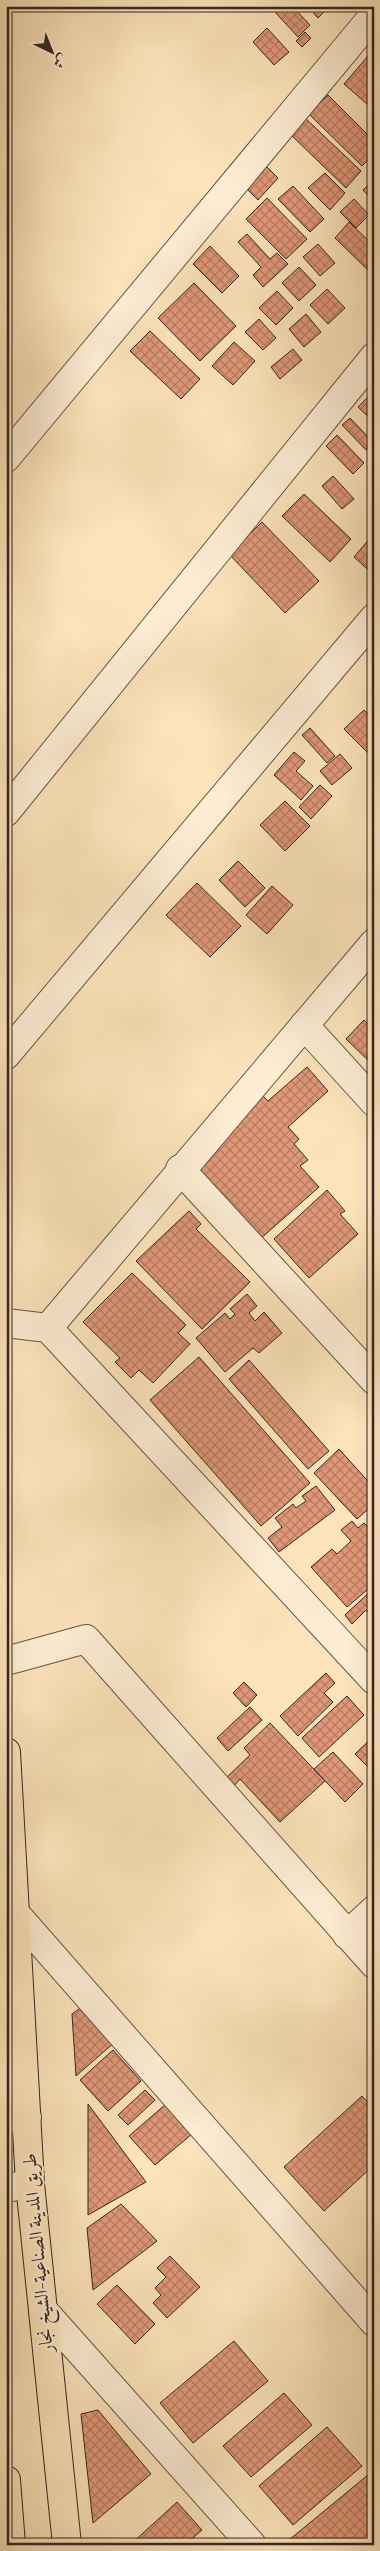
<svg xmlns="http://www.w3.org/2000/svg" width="380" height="2551" viewBox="0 0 380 2551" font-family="'Libre Bodoni',Amiri,serif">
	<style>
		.building { fill: url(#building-cross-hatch); stroke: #332721 }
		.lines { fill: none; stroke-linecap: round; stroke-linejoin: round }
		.minor-casing { stroke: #655648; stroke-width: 30 }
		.major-casing { stroke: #332721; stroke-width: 30 }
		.minor { stroke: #fdedd3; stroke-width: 28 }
		.major { stroke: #fce3bb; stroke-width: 28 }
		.labels { text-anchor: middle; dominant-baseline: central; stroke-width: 4; stroke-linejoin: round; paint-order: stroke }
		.street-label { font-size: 19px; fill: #332721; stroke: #fdedd3 }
	</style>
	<defs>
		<pattern id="building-cross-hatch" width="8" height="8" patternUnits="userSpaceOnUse" patternTransform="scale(1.25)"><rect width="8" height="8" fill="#e09777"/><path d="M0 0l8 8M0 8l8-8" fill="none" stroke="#b67b61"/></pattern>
	</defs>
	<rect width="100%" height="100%" fill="#fce3bb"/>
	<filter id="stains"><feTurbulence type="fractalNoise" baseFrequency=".004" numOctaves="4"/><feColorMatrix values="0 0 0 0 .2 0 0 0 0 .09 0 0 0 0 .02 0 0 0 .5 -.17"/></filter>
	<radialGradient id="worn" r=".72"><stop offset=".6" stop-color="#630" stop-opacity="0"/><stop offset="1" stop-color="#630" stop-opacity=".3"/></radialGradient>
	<g class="building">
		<polygon points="279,6 292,6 310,25 298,37 274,11"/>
		<polygon points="307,6 330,6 318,18"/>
		<polygon points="267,28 289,52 274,65 253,42"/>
		<polygon points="305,32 311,38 302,47 296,41"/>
		<polygon points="368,56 374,61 374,110 344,84"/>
		<polygon points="328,95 374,141 374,154 362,166 309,114"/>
		<polygon points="304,117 361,171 346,188 289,133"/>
		<polygon points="260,160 278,178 258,200 239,181"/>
		<polygon points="325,173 345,193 330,210 308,188"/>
		<polygon points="374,180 374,202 363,190"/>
		<polygon points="293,186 324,219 310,232 278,199"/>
		<polygon points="267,198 307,239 286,259 246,219"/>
		<polygon points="354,199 369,215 356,228 340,212"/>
		<polygon points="349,222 374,246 374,276 335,238"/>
		<polygon points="247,234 270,259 277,253 288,264 263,287 253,275 261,267 238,242"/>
		<polygon points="318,244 335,263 320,276 303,257"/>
		<polygon points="210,246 239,276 222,293 193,264"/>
		<polygon points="299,267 316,285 299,301 282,283"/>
		<polygon points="194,283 236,326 200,361 158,318"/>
		<polygon points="327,289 345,308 328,324 310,305"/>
		<polygon points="277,291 293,308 276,325 259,308"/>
		<polygon points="306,314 321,332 304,347 289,329"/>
		<polygon points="259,319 276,338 263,350 245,332"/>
		<polygon points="150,331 200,379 181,399 130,351"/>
		<polygon points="234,342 255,361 233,385 212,366"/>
		<polygon points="293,349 302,360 280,379 271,367"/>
		<polygon points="373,392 374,393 374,422 358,407"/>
		<polygon points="350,418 373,442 366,450 342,425"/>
		<polygon points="337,435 364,463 353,474 326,446"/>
		<polygon points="333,476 354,499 342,509 322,486"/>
		<polygon points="304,494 351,539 330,562 282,516"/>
		<polygon points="262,522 319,581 285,613 229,554"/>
		<polygon points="371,537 374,539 374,575 354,557"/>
		<polygon points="364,710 374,720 374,759 344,729"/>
		<polygon points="310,728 335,756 327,763 302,735"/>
		<polygon points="294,752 305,761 296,771 313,786 301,800 274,775"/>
		<polygon points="340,754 352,768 332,785 320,771"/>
		<polygon points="320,785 332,796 311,819 299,807"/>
		<polygon points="285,801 310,826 285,851 260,825"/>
		<polygon points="238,861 265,888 245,907 219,880"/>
		<polygon points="197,883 241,926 210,957 166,915"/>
		<polygon points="272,886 293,905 267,934 246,915"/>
		<polygon points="364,1020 374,1029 374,1066 346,1039"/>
		<polygon points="307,1067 328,1091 288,1127 299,1139 294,1144 308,1160 300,1166 319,1187 259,1240 193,1166 261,1094 268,1101"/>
		<polygon points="327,1190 345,1211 340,1214 358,1234 309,1278 274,1239"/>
		<polygon points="189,1211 201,1224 196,1229 250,1282 202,1329 136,1261"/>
		<polygon points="132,1273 186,1325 178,1333 190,1344 153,1383 139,1370 131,1378 115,1362 120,1358 83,1322"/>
		<polygon points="247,1294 257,1306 249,1313 255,1321 264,1312 282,1333 259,1353 253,1348 225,1372 196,1338 225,1313 230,1319 235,1314 230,1309"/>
		<polygon points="199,1357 310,1483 261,1526 150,1400"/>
		<polygon points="249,1360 329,1451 308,1469 229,1379"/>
		<polygon points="339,1449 374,1488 374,1504 357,1519 314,1473"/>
		<polygon points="316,1486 335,1510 279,1552 268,1538 282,1527 275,1518 293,1504 296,1508 306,1501 302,1496"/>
		<polygon points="352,1521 358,1528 364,1523 374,1533 374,1584 347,1607 311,1567 332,1549 337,1554 351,1541 341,1530"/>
		<polygon points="374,1588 374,1613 371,1616 366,1610 352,1624 345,1615"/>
		<polygon points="326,1673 335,1683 324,1693 333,1702 298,1736 280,1716"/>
		<polygon points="244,1682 257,1695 246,1707 233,1693"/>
		<polygon points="347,1696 364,1715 319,1757 302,1738"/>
		<polygon points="250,1707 262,1720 228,1751 217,1738"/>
		<polygon points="270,1723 325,1781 280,1822 240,1779 233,1787 225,1779 250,1755 244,1748"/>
		<polygon points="374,1736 374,1773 355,1754"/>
		<polygon points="333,1752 363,1784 345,1802 314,1769"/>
		<polygon points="83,2006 116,2041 76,2076 72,2014"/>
		<polygon points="113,2050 141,2081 108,2111 80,2080"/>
		<polygon points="145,2090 155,2100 128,2125 118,2115"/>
		<polygon points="362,2096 374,2109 374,2165 324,2211 284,2167"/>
		<polygon points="88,2104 146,2182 88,2215"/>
		<polygon points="166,2104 192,2134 155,2165 129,2136"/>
		<polygon points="121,2204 157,2241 93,2290 87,2228"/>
		<polygon points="170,2256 200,2287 167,2318 153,2303 161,2295 155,2288 166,2277 157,2268"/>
		<polygon points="117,2285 155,2324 135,2344 97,2304"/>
		<polygon points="234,2341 268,2381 193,2443 160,2403"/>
		<polygon points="284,2393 312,2425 251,2477 223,2446"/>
		<polygon points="98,2410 151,2474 93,2523 81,2414"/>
		<polygon points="327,2427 362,2466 293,2525 259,2486"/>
		<polygon points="374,2470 374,2545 293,2545 289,2540"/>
		<polygon points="177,2502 202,2530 185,2545 130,2545"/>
	</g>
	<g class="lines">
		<g class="minor-casing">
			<g id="minor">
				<polyline points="6,458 374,15"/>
				<polyline points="6,812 374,357"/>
				<polyline points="304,1025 374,1102"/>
				<polyline points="6,1055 374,618"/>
				<polyline points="180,1169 374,1380"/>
				<polyline points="6,1323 48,1328 374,1680"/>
				<polyline points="48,1328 374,943"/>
				<polyline points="6,1661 86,1639 374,1964"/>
				<polyline points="15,1913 374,2322"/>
				<polyline points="347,1935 374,1910"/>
				<polyline points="6,2119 27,2117"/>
				<polyline points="6,2188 30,2184"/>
				<polyline points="43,2310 252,2545"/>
			</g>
		</g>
		<g class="major-casing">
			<g id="major">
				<polyline points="6,1752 30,2184 67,2545"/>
				<polyline points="6,2480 11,2545"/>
			</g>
		</g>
		<use href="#minor" class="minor"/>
		<use href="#major" class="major"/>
	</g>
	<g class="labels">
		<g class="street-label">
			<text transform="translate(38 2253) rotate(-95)">طريق المدينة الصناعية-الشيخ نجار</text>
		</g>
	</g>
	<rect width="380" height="2551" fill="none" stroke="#fce3bb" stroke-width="25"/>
	<rect x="8" y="8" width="365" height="2536" fill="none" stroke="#332721" stroke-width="2.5"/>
	<rect x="12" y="12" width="355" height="2526" fill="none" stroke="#332721"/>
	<g transform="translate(52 52) rotate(137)" stroke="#fdedd3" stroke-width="4" paint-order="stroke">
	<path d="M0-4L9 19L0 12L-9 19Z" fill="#332721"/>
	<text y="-8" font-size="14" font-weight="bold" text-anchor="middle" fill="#332721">ش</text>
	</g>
	<rect width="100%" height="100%" filter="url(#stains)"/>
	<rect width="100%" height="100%" fill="url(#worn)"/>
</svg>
